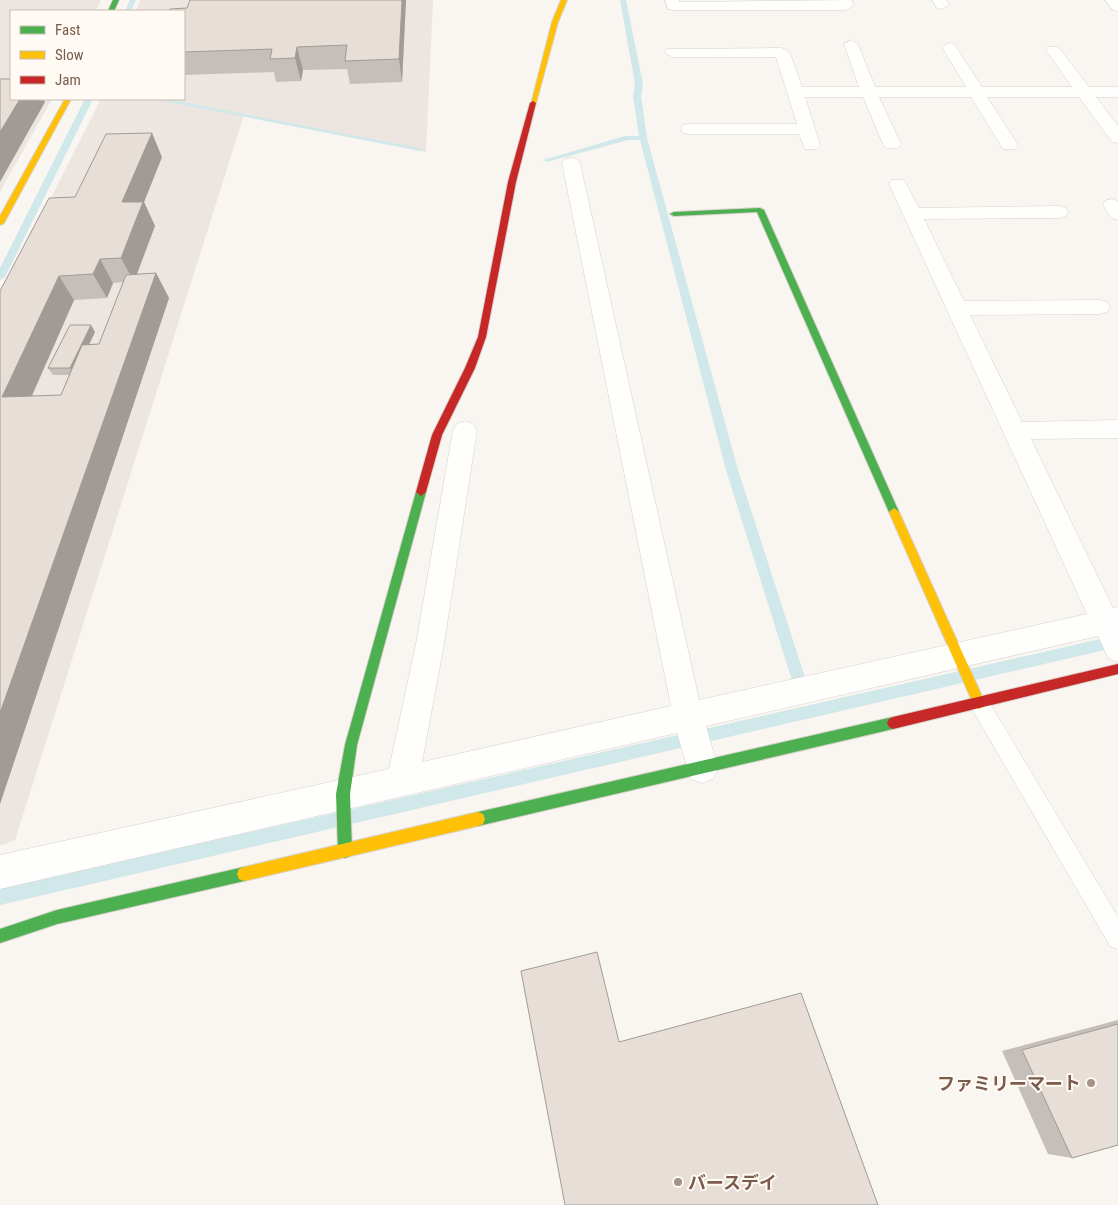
<svg xmlns="http://www.w3.org/2000/svg" width="1118" height="1205" viewBox="0 0 1118 1205" font-family="'Roboto Condensed','Noto Sans JP',sans-serif">
	<style>
		.industrial { fill: #ede5e0 }
		.lines { fill: none; stroke-linecap: round; stroke-linejoin: round }
		.stream { fill: #d0e8ea; fill-rule: evenodd }
		.lane-casing { stroke: #d7d1cb; stroke-width: 1 }
		.street-casing { stroke: #d7d1cb; stroke-width: 1 }
		.fast-casing { stroke: #d9d2cb; stroke-width: 2 }
		.slow-casing { stroke: #d9d2cb; stroke-width: 2 }
		.jam-casing { stroke: #d9d2cb; stroke-width: 2 }
		.lane { fill: #fefefd; fill-rule: evenodd }
		.street { fill: #fefefd; fill-rule: evenodd }
		.fast { fill: #4caf50; fill-rule: evenodd }
		.slow { fill: #ffc107; fill-rule: evenodd }
		.jam { fill: #c62828; fill-rule: evenodd }
		.wall { fill: #c6bfb9; fill-rule: evenodd }
		.shaded-wall { fill: #a19b96 }
		.building { fill: #e6ded7; stroke: #a19b96 }
		.poi-dot { fill: #a69286; stroke: #fffaf3; stroke-width: 2 }
		.labels { text-anchor: middle; dominant-baseline: central; stroke-width: 4; stroke-linejoin: round; paint-order: stroke }
		.near-poi-label { font-size: 18px; font-weight: bold; fill: #7a5c4d; stroke: #fffaf3; text-anchor: end }
	</style>
	<rect width="100%" height="100%" fill="#f9f5f0"/>
	<g class="industrial">
		<polygon points="0,0 101,0 96,11 11,11 11,99 52,99 0,192"/>
		<polygon points="140,0 433,0 426,152 244,115 15,840 0,846 0,299 101,99 184,99 184,11 136,11"/>
	</g>
	<g class="lines">
		<g class="stream">
			<polygon points="130,0 136,0 131,11 125,11"/>
			<polygon points="620,0 626,0 643,84 641,96 647,138 738,470 810,693 808,697 803,699 798,697 796,693 726,470 640,140 628,140 547,162 543,160 625,136 639,136 633,96 635,84"/>
			<polygon points="85,99 93,99 5,277 0,280 0,268"/>
			<polygon points="153,99 167,99 424,149 420,151"/>
			<polygon points="1118,635 1118,647 0,905 0,889"/>
		</g>
		<g class="lane-casing">
			<polygon id="lane" points="979,694 986,697 1118,917 1118,949 1110,946 972,709 970,703 972,697"/>
		</g>
		<g class="street-casing">
			<g id="street">
				<polygon points="665,0 679,0 679,2 852,0 853,6 846,10 673,10 668,9"/>
				<polygon points="932,0 946,0 949,5 942,9 937,8"/>
				<polygon points="1105,0 1118,0 1118,11 1113,10"/>
				<polygon points="851,40 858,44 875,87 966,87 942,47 949,43 954,44 982,87 1072,87 1046,50 1048,47 1058,47 1089,87 1118,87 1118,97 1096,97 1118,126 1118,143 1112,142 1079,97 987,97 1018,145 1015,149 1003,149 971,97 879,97 901,144 898,148 886,148 883,144 863,97 805,97 820,145 817,149 805,149 799,134 689,134 683,133 681,129 683,125 689,124 797,124 776,57 672,57 664,52 667,49 782,48 790,53 802,87 859,87 844,44"/>
				<polygon points="571,158 577,159 580,163 699,700 1087,614 889,184 892,180 904,180 919,208 1059,206 1066,208 1068,212 1066,216 1059,218 924,219 964,301 1100,300 1107,302 1110,307 1107,312 1100,314 970,315 1022,422 1118,420 1118,438 1031,439 1113,608 1118,607 1118,662 1108,658 1098,636 706,726 718,768 713,779 702,783 691,779 677,733 0,889 0,855 389,769 416,644 453,430 457,424 465,421 473,424 477,430 444,644 422,762 671,706 562,163 565,159"/>
				<polygon points="1112,199 1118,201 1118,220 1111,218 1103,205 1105,201"/>
			</g>
		</g>
		<g class="fast-casing">
			<g id="fast">
				<polygon points="113,0 119,0 114,11 108,11"/>
				<polygon points="760,208 764,210 899,512 898,515 894,516 889,512 757,212 674,216 670,214 674,212"/>
				<polygon points="421,488 426,492 357,745 350,794 352,851 350,856 345,858 340,856 338,851 336,794 345,745 416,492"/>
				<polygon points="893,717 897,719 899,723 897,727 893,729 478,826 473,824 471,819 473,814 478,812"/>
				<polygon points="244,867 249,869 251,874 249,879 244,881 57,924 0,943 0,929 57,910"/>
			</g>
		</g>
		<g class="slow-casing">
			<g id="slow">
				<polygon points="561,0 567,0 558,22 536,103 531,104 552,22"/>
				<polygon points="65,99 71,99 4,223 0,225 0,216"/>
				<polygon points="894,508 899,512 985,703 983,707 979,709 975,707 973,703 889,512"/>
				<polygon points="478,812 483,814 485,819 483,824 478,826 244,881 239,879 237,874 239,869 244,867"/>
			</g>
		</g>
		<g class="jam-casing">
			<g id="jam">
				<polygon points="533,101 536,103 516,182 486,337 475,368 442,435 426,492 421,496 416,492 432,435 465,368 478,337 508,182 530,103"/>
				<polygon points="1118,664 1118,674 893,729 889,727 887,723 889,719 893,717"/>
			</g>
		</g>
		<use href="#lane" class="lane"/>
		<use href="#street" class="street"/>
		<use href="#fast" class="fast"/>
		<use href="#slow" class="slow"/>
		<use href="#jam" class="jam"/>
	</g>
	<g class="wall">
		<polygon points="406,0 402,82 350,84 347,69 303,70 301,81 276,82 274,72 184,75 184,11"/>
		<path d="M162,157L144,202L155,226L136,274L156,273L169,298L0,804V291ZM123,282L99,344L89,345L95,332L48,368L53,375H69L61,395L32,396L74,300L107,298L113,283Z"/>
		<polygon points="1118,1020 1118,1145 1072,1158 1048,1154 1002,1051"/>
	</g>
	<g class="shaded-wall">
		<polygon points="402,0 406,0 402,82 399,59"/>
		<polygon points="297,47 303,70 301,81 295,58"/>
		<polygon points="20,99 43,99 45,102 0,182 0,132"/>
		<polygon points="152,133 162,157 144,202 155,226 134,282 121,258 122,202"/>
		<polygon points="100,259 113,283 107,298 93,274"/>
		<polygon points="156,273 169,298 0,804 0,713"/>
		<polygon points="59,276 74,300 21,420 2,397"/>
		<polygon points="91,325 95,332 74,375 70,368"/>
	</g>
	<g class="building">
		<polygon points="190,0 402,0 399,59 345,61 347,45 297,47 295,58 270,59 272,49 184,52 184,11 169,11 170,9 187,8"/>
		<polygon points="0,79 11,79 11,99 20,99 0,132"/>
		<polygon points="152,133 122,202 143,202 121,258 100,259 93,274 59,276 2,397 61,395 82,345 99,344 126,275 156,273 0,713 0,291 49,198 75,197 106,134"/>
		<polygon points="70,325 91,325 70,368 48,368"/>
		<polygon points="597,952 619,1042 801,993 878,1205 565,1205 521,971"/>
		<polygon points="1118,1024 1118,1145 1072,1158 1022,1050"/>
	</g>
	<g class="poi-dot">
		<circle cx="1091" cy="1083" r="5"/>
		<circle cx="678" cy="1182" r="5"/>
	</g>
	<g class="labels">
		<g class="near-poi-label">
			<text x="1081" y="1083">ファミリーマート</text>
			<text x="688" y="1182" text-anchor="start">バースデイ</text>
		</g>
	</g>
	<rect x="10" y="10" width="175" height="90" fill="#fffaf3" stroke="#cabbb1"/>
	<rect x="20" y="26" width="25" height="8" fill="#4caf50" stroke="#cabbb1"/>
	<text x="55" y="35" font-size="15" fill="#7a5c4d">Fast</text>
	<rect x="20" y="51" width="25" height="8" fill="#ffc107" stroke="#cabbb1"/>
	<text x="55" y="60" font-size="15" fill="#7a5c4d">Slow</text>
	<rect x="20" y="76" width="25" height="8" fill="#c62828" stroke="#cabbb1"/>
	<text x="55" y="85" font-size="15" fill="#7a5c4d">Jam</text>
</svg>
